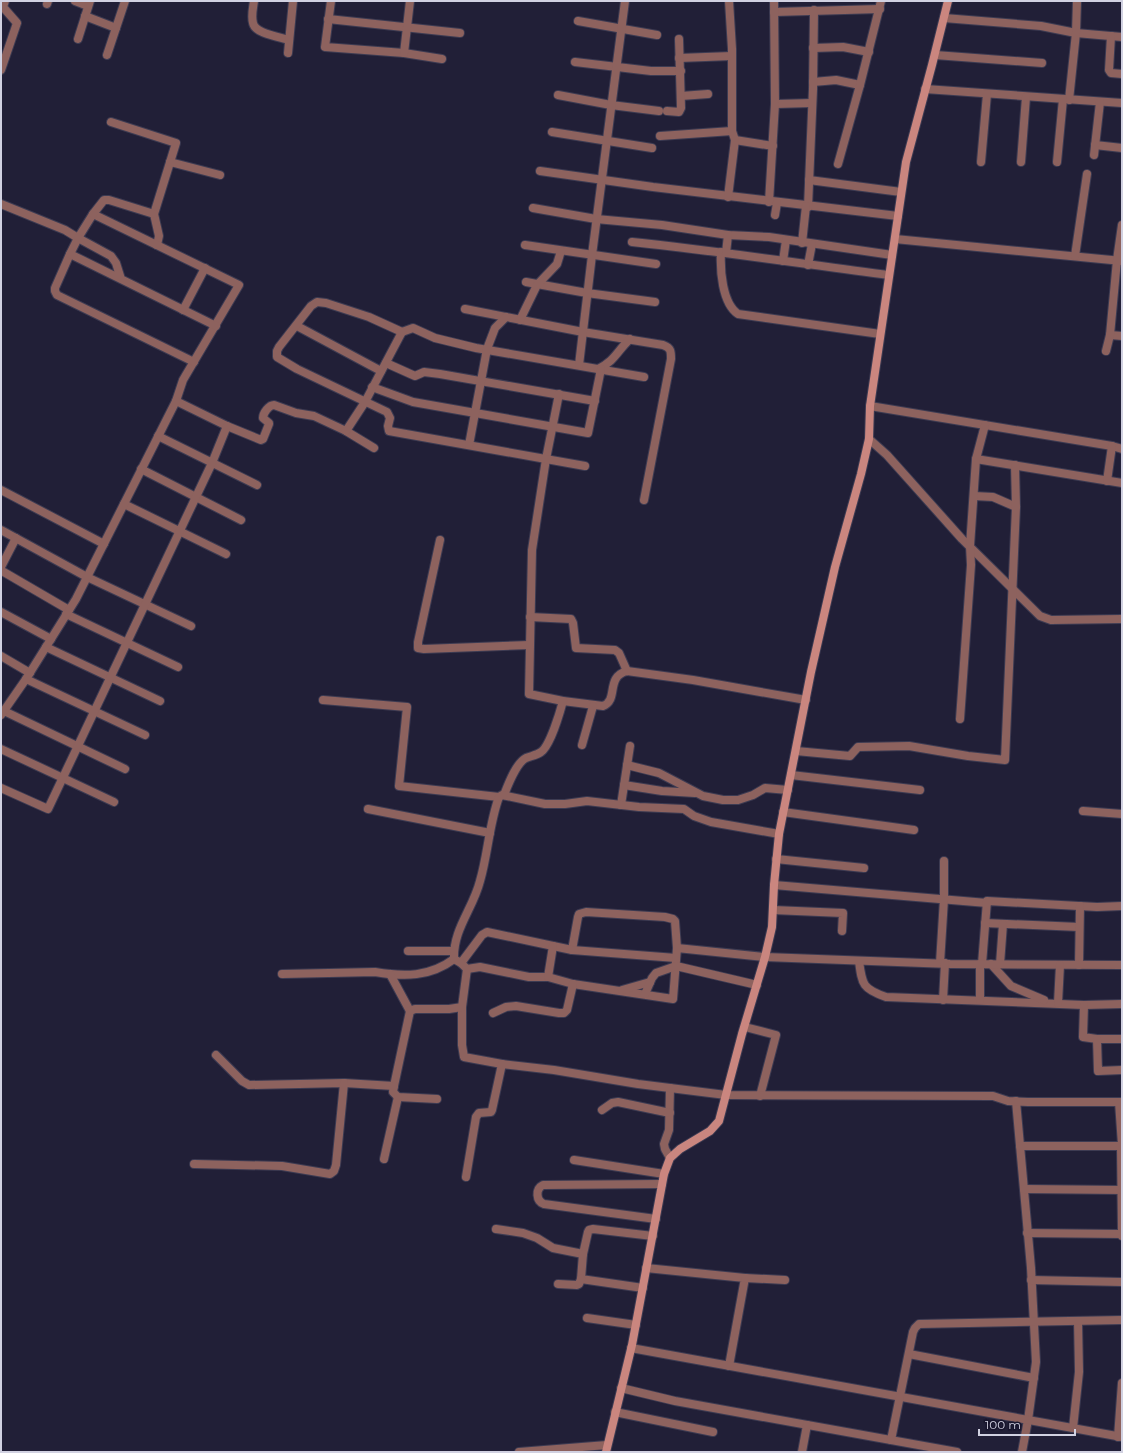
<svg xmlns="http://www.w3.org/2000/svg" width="1123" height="1453" viewBox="0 0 1123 1453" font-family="Montserrat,sans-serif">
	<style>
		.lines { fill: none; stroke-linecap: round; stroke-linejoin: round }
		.street-casing { stroke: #3d3b52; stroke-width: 10 }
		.secondary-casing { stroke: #3d3b52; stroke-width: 10 }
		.street { stroke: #8d625e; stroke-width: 8 }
		.secondary { stroke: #ca867f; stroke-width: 8 }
	</style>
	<rect width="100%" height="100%" fill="#211f37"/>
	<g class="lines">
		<g class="street-casing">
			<g id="street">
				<polyline points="75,1 88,6"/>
				<path d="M254,1C253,8 251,16 253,23C255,34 280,37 289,40"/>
				<polyline points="331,1 325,47 404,53 442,59"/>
				<polyline points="47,4 48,1"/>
				<polyline points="774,12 880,9"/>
				<polyline points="85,16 116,28"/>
				<polyline points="944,18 1041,26 1076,33 1122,37"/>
				<polyline points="328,19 460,33"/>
				<polyline points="578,21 657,35"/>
				<polyline points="1111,36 1109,70 1111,73 1122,74"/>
				<polyline points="78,39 90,1"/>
				<polyline points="813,48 843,47 869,52"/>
				<polyline points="288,53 293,1"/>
				<polyline points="404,53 410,1"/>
				<polyline points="107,55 125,1"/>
				<polyline points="935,55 1042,63"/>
				<polyline points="679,58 732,56"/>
				<polyline points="575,62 651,71 681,71"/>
				<polyline points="1,70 17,23 3,7 5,1"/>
				<polyline points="813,82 836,80 860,85"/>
				<polyline points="925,89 1122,103"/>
				<polyline points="558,95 611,105 659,111"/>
				<polyline points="681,96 708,94"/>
				<polyline points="1069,100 1076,33 1077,1"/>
				<polyline points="775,104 812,103"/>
				<polyline points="667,111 679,112 681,108 679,39"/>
				<polyline points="111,122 176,143 154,214 159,236 157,245"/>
				<polyline points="552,132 652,148"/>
				<polyline points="660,136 732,131"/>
				<polyline points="735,140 773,146"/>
				<polyline points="1095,145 1122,148"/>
				<polyline points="1094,155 1100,102"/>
				<polyline points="170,162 220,175"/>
				<polyline points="981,162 987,94"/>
				<polyline points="1021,162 1026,97"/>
				<polyline points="1057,162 1063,99"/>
				<polyline points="838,164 860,85 881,1"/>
				<polyline points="540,171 653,187 898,216"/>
				<polyline points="809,180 901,192"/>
				<polyline points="728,197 735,140 732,131 732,49 729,1"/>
				<polyline points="769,202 775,104 774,1"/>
				<path d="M1,204L65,230L78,238L93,214L239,285L183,380L176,401L227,426L261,440L263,439L269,424V423L263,418C263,413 269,405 274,405L296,413L314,416L346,431L374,448"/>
				<polyline points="808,207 813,89 814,10"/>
				<polyline points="533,208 596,219 662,225 728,235 769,237 892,255"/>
				<polyline points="93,214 104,200 109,200 154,214"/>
				<polyline points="775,215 777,203"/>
				<polyline points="895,239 1122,261"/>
				<path d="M632,242C718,251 804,264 889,275"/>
				<polyline points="802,243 806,206"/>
				<polyline points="525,245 656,264"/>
				<path d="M721,252C720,270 722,303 738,314L880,334"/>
				<polyline points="726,253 728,235"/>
				<polyline points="70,254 55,288 55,291 57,295 194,362"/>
				<polyline points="1075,256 1087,174"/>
				<polyline points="783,261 786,240"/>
				<polyline points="808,265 812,244"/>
				<polyline points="121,279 116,263 111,256 78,238 70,254 216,326"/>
				<polyline points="526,282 587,293 655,302"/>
				<path d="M465,309L583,332L663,345C671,348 671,351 671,359L644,500"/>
				<polyline points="183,310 205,268"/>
				<polyline points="520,320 537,285 557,264 561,251"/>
				<polyline points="297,326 381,371"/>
				<polyline points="402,332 413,328 435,338 476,348 644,377"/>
				<polyline points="1110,335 1122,336"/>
				<polyline points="1106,351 1110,335 1117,260 1122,225"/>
				<polyline points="386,363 415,376 424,372 440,374 595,401"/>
				<polyline points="579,365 592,255 625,1"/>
				<path d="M598,369C615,361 617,351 630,339"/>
				<polyline points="372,387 413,402 588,433 601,369"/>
				<path d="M559,394L546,459L532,550L529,694L563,701L603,706C619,700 605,677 627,671L693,680L806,700"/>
				<polyline points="870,406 1112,446 1122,449"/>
				<polyline points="346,431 365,402 402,332 369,317 326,303 317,302 311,306 279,347 277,351 277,357 297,369 387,412 390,418 388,426 389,431 585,466"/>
				<polyline points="158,436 257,485"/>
				<polyline points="869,439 887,455 962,539 1040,616 1051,620 1122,619"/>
				<polyline points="469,445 487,349 495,328 506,317"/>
				<polyline points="976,459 1122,483"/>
				<polyline points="141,469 241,520"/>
				<polyline points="1107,481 1112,446"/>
				<polyline points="1,490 104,544"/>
				<polyline points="974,496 993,497 1016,507"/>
				<polyline points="124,504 226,554"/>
				<polyline points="1,530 87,577 191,626"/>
				<polyline points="440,540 418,642 418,648 424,649 529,645"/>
				<polyline points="1,567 16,538"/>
				<polyline points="1,569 2,571 69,610"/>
				<polyline points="1,612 51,639"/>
				<polyline points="66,614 178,667"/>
				<polyline points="530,617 571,619 573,623 576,648 615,650 619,653 627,671"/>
				<polyline points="46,647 160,701"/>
				<polyline points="1,656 30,673"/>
				<polyline points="26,679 145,735"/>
				<polyline points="323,700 407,707 399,786 499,797"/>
				<polyline points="4,711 125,769"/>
				<polyline points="1,715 26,679 76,599 176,401"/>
				<polyline points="960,719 971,565 970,546 976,459 985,425"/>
				<polyline points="582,745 593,706"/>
				<polyline points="1,749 114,802"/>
				<polyline points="796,751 850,756 858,747 909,746 968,756 1005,760 1016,507 1015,465"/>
				<polyline points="627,765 659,773 703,796 723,800 738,800 753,795 765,788 788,790"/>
				<polyline points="791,775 920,790"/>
				<polyline points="624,785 662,791 695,793"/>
				<polyline points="1,788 48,809 212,463 227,426"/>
				<path d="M504,795C508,785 516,763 526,758C531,756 537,755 541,752C550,746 560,712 563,701"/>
				<polyline points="621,805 630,746"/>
				<polyline points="368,809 490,833"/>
				<polyline points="1083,811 1122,814"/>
				<polyline points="783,812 914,830"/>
				<polyline points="776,859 864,868"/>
				<polyline points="774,885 987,903"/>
				<polyline points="773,910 843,913 842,931"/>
				<polyline points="985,923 1079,927"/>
				<polyline points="572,950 578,917 579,914 586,912 665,917 673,919 675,921 677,948"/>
				<polyline points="408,951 454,951"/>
				<path d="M859,961C862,985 863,989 886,997L1084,1005L1122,1004"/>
				<polyline points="461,963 482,935 487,932 572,950 676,958"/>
				<polyline points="940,963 944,899 944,861"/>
				<polyline points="980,964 980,1000"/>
				<polyline points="982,964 987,901 1097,907 1122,906"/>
				<polyline points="991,964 1011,986 1044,1000"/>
				<polyline points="1000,964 1003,924"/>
				<polyline points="1079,965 1080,906"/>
				<polyline points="467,969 480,967 529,977 548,977 573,984 673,999 677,948 765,957 950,964 1122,965"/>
				<path d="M282,974L375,972C404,977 430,977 454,959"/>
				<polyline points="390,974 410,1011"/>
				<polyline points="548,977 553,946"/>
				<polyline points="622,990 650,982"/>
				<polyline points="645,994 652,978 656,973 676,966 757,985"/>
				<polyline points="943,1000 945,963"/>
				<polyline points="1058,1003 1060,965"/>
				<polyline points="1084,1005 1083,1037 1097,1039 1122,1039"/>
				<polyline points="462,1007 462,1045 464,1057 502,1064"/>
				<polyline points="493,1013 506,1007 516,1006 559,1013 564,1013 567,1010 573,984"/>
				<polyline points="745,1027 776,1035 760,1096"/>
				<polyline points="1097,1039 1098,1071 1122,1070"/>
				<path d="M216,1055L242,1081L249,1085L344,1083L394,1086L410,1011L415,1009H449L462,1007L467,969L461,963L454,959C453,929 473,909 480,881C488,854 489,824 499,797L502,795L545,804H565L587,801L639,807L684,809L694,816L711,822L779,834"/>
				<polyline points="394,1086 393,1092 398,1097 437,1099"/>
				<polyline points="670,1088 669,1130 664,1144 665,1149 670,1158"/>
				<polyline points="1016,1101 1031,1268 1036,1362 1028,1420 1022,1452"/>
				<polyline points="1119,1102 1122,1145"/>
				<polyline points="602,1110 612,1103 618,1102 670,1113"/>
				<polyline points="1020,1146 1121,1146 1122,1236"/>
				<polyline points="384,1159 398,1097"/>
				<polyline points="574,1160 664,1174"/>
				<polyline points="194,1164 282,1166 330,1174 334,1171 336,1165 344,1083"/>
				<polyline points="466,1177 476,1117 479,1113 491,1112 492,1110 502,1064 554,1070 638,1084 726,1095 993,1096 1008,1101 1028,1102 1122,1102"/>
				<polyline points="1024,1189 1122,1190"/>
				<path d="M656,1219L544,1204C536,1201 535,1189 543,1185L662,1184"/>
				<polyline points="496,1229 523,1233 537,1238 553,1248 583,1254 588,1232 589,1230 593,1229 653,1236"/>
				<polyline points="1027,1233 1122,1234"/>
				<polyline points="583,1254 581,1279 643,1288"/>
				<polyline points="646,1268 745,1278 729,1366"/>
				<polyline points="745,1278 785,1280"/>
				<polyline points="1031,1280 1122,1282"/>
				<polyline points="558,1284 577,1285 579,1284 581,1279"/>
				<polyline points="587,1318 636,1325"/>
				<polyline points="631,1348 1122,1437"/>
				<polyline points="909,1354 1034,1378"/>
				<polyline points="621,1388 675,1401 957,1452"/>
				<polyline points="615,1412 713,1432"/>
				<polyline points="1073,1428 1079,1372 1078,1321"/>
				<polyline points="1118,1437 1122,1383"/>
				<polyline points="891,1440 913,1332 915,1328 919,1324 1122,1320"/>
				<polyline points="519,1452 607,1445"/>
				<polyline points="802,1452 807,1425"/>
			</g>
		</g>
		<g class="secondary-casing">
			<polyline id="secondary" points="606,1452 632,1345 664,1174 670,1158 680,1149 710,1131 719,1121 742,1034 765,957 772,927 774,885 779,834 811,672 835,567 861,474 869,439 870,406 906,162 932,65 948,1"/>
		</g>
		<use href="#street" class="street"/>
		<use href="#secondary" class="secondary"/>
	</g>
	<rect width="1123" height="1453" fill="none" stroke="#d1d1e1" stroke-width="4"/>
	<path d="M979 1429v6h96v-6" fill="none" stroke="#d1d1e1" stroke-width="2"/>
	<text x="985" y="1429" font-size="12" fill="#d1d1e1" stroke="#18152d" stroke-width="3" paint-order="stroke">100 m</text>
</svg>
